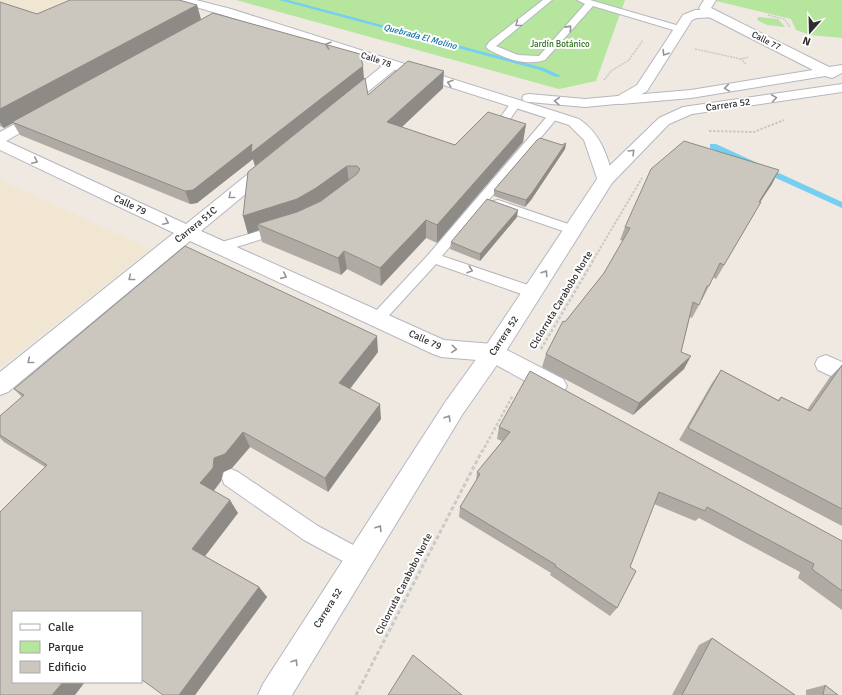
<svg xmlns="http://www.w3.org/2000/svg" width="842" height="695" viewBox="0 0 842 695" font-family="Signika,sans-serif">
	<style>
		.education { fill: #f0e6d1 }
		.green { fill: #b6e59e }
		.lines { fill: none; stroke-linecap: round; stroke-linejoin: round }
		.stream { fill: #75cff0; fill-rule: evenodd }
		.service-casing { stroke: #b4b7c1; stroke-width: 2 }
		.minor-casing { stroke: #b4b7c1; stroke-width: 2 }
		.tertiary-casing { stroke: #b4b7c1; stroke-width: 2 }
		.secondary-casing { stroke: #b4b7c1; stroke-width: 2 }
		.path-far3 { stroke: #c9c9c9; stroke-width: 1.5; stroke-dasharray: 2 1; stroke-linecap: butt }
		.path-far2 { stroke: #c9c9c9; stroke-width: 2; stroke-dasharray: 2.5 1.5; stroke-linecap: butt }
		.path-far1 { stroke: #c9c9c9; stroke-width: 2.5; stroke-dasharray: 3 2; stroke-linecap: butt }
		.path { stroke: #c9c9c9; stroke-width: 3; stroke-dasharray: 4 2.5; stroke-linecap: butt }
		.service { fill: #fff; fill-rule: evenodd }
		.minor { fill: #fff; fill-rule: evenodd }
		.tertiary { fill: #fff; fill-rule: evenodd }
		.secondary { fill: #fff; fill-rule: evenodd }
		.wall { fill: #afaba4 }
		.shaded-wall { fill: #8e8b86 }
		.building { fill: #cbc7bf; stroke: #8e8b86 }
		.oneway { stroke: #969696 }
		.labels { text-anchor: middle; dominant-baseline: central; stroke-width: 4; stroke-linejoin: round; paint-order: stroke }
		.far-water-label { font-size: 9px; font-style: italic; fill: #0d6fa3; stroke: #fff }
		.far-street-label { font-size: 9px; fill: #2e2e2e; stroke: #fff }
		.far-park-label { font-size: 9px; fill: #2c6e1b; stroke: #fff }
		.street-label { font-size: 10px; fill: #2e2e2e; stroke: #fff }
	</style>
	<rect width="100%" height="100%" fill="#efe9e1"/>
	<g class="education">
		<polygon points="0,0 109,0 0,31"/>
		<polygon points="0,180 151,249 0,367"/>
	</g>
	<g class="green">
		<polygon points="236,0 625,0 596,81 559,89"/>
		<polygon points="712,0 842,0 842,38 811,35 796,30 791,19"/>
		<polygon points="758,17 778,19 785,27 767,25 757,20"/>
	</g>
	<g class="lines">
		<g class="stream">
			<polygon points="279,0 288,0 544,68 561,76 556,77 540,70"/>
			<polygon points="710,144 716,144 842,202 842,208 710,148"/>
		</g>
		<g class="service-casing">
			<g id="service">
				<path d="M543,0H552L496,46L518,55L539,56L585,4L577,0H590L683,27L685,29L680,32L593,6L545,60C526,66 505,59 488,49L486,47L489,42Z"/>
				<polygon points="516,100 521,103 507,124 518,131 512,134 495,125 512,101"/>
				<polygon points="554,112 558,113 560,115 558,117 442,256 537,288 539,292 537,296 532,297 527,296 436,264 383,322 378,324 373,322 370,318 373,314 428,255 550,113"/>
				<polygon points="498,200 577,227 579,230 577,233 572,234 493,207 492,204 493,201"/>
				<polygon points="280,225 285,226 287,229 285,232 220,252 215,250 213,247 215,244"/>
				<polygon points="231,469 238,472 318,526 366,552 369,559 366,566 359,569 352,566 304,540 224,484 222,478 224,472"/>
			</g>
		</g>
		<g class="minor-casing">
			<g id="minor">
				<polygon points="392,61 397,62 399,65 397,68 348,108 338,108 336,105 338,102 387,62"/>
				<polygon points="43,109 48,111 51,114 48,117 6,141 186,224 264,161 270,160 276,161 278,165 276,169 201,231 444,340 493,344 501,347 563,379 567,386 563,393 555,396 547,393 489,361 441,357 433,354 190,241 8,392 0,395 0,372 174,233 0,150 0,132"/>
				<polygon points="826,355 842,362 842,381 818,370 815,364 818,358"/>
			</g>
		</g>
		<g class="tertiary-casing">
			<g id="tertiary">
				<path d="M177,0H196L231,9L579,119C601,134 607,155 614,180L611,184L605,185L599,184L584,140L569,125L223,15L179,2Z"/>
				<polygon points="695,10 711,10 717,14 715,17 697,18 692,20 647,91 626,103 585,107 529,102 524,101 522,98 524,95 529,94 585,99 618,96 637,85 683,15"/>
			</g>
		</g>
		<g class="secondary-casing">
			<g id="secondary">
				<polygon points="704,0 716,0 711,8 829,67 842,65 842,73 832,78 825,76 691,98 621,104 616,103 614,100 616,97 621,96 691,90 813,70 703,14 699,8"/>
				<polygon points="842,84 842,92 692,114 669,124 612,183 501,359 462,415 292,695 258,695 263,684 446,401 485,347 599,176 659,118 683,107"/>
			</g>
		</g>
		<g class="path-far3">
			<polyline points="768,15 784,19 790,27"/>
			<polyline points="695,49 741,59"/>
			<polyline points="746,64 741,59 749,57"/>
			<polyline points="604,80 611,71 629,60 643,40"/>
		</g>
		<g class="path-far2">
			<polyline points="709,131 754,132 784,120"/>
			<polyline points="592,262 642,178"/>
		</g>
		<g class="path-far1">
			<polyline points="541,349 593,261"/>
			<polyline points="482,452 513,395"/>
		</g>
		<polyline class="path" points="356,695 482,451"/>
		<use href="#service" class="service"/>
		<use href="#minor" class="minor"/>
		<use href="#tertiary" class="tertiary"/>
		<use href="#secondary" class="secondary"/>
	</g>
	<g class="wall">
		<polygon points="0,2 37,14 197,5 201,19 364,79 255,166 253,159 197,203 190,204 20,135 13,123 4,128 0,126"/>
		<polygon points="443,88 402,127 455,145 526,124 523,142 437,243 426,238 381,286 347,269 341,275 262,242 259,230 248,234 243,216 368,95"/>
		<polygon points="566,143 565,149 531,200 525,207 494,196 494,190 562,145"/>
		<polygon points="779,170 772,184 760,202 753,216 716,279 713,277 709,286 702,300 701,300 699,305 692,318 690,317 681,352 684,369 633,415 542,367 546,354 565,322 604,273 623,241 620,240 625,227"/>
		<polygon points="517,217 480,261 450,249 451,242"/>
		<polygon points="378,352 350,389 381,419 328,492 250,447 232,468 223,472 221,481 214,491 238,513 205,556 259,587 267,597 195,695 163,695 45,467 4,442 0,438 0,416 22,397 14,389"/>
		<polygon points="842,365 842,526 679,440 712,383 721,370 778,400 781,397 807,410 830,377"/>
		<polygon points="499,427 842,541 842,610 798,578 800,572 699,518 695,521 654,504 630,567 617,608 610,616 550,575 551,573 459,517 460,507 476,481 477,472 502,441 497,439"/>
		<polygon points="712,638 795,695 672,695 699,645"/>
		<polygon points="825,685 838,695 806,695 806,690"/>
	</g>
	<g class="shaded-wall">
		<polygon points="197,5 201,20 12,122 13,123 4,128 0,122 0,109"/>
		<polygon points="363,66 364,79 255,166 253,159 197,203 190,204 185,191 252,144"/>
		<polygon points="444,71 443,88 388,140 387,122"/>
		<polygon points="526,124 523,142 437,243 437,225"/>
		<polygon points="566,143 565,149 531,200 525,207 526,200"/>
		<polygon points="347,166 349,184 319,206 257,224 259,230 248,234 243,216"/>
		<polygon points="779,170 772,184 751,216 759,202"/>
		<polygon points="518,210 517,217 480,261 480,254"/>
		<polygon points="426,220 426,238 381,286 380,268"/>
		<polygon points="344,251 347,269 341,275 338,258"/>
		<polygon points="377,336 378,352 342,399 339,383"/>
		<polygon points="691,356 684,369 633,415 639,403"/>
		<polygon points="380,404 381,419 328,492 325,478"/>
		<polygon points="243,432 250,447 232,468 223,472 221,481 209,496 200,483 214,458"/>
		<polygon points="230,500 238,513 202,560 192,549"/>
		<polygon points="259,587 267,597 195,695 179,695"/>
		<polygon points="63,682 85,682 75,695 52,695"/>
	</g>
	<g class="building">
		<polygon points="70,0 179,0 197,5 0,109 0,2 37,14"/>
		<polygon points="213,13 360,54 363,66 251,153 252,144 193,190 185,191 12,122"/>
		<polygon points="408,61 444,71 387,122 455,145 488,112 526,124 437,225 426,220 380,268 344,251 338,258 257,224 297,212 321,201 357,174 360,169 357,166 347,166 316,188 297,199 243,216 248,172 365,78 368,95"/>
		<polygon points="540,138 562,145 566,143 532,193 526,200 494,190 537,140"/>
		<polygon points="684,141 779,170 759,202 761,202 724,265 720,263 709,286 707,286 699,305 693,302 681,352 691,356 639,403 546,354 563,321 565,322 604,273 630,228 625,227 651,169"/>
		<polygon points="487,199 518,210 480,254 451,242"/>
		<polygon points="185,246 377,336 339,383 380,404 325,478 243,432 225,454 214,458 213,468 200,483 230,500 192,549 259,587 179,695 163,695 141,679 141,612 13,612 13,682 63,682 52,695 0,695 0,512 47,465 0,435 0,416 24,395 14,389"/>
		<polygon points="842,365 842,509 688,428 721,370 779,401 781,397 810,411"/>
		<polygon points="530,371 842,541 842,591 812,569 814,564 707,507 705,511 659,492 630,567 636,571 617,608 555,566 556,565 460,507 480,474 477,472 510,432 499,427"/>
		<polygon points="712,638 795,695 682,695"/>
		<polygon points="413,655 462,695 388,695"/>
		<polygon points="825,685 838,695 823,695"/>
	</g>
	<defs><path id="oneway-chevron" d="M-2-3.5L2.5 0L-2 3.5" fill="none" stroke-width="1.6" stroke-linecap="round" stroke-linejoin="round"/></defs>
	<g class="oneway">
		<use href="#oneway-chevron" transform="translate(518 24) rotate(142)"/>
		<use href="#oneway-chevron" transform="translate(569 28) rotate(-48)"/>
		<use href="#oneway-chevron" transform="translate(328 45) rotate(-162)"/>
		<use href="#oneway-chevron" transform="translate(665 53) rotate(122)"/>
		<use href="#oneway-chevron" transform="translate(450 83) rotate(-163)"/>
		<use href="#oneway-chevron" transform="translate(727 88) rotate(171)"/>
		<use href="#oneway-chevron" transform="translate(774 98) rotate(-8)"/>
		<use href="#oneway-chevron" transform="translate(557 101) rotate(-176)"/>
		<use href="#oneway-chevron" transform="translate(632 152) rotate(-45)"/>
		<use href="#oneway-chevron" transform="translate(35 161) rotate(25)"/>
		<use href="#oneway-chevron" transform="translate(231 196) rotate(141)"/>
		<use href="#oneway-chevron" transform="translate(166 222) rotate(25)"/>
		<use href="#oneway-chevron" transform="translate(470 270) rotate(19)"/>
		<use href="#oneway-chevron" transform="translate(545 273) rotate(-57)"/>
		<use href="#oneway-chevron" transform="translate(284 276) rotate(24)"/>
		<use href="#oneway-chevron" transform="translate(131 278) rotate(141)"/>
		<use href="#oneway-chevron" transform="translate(454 349) rotate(5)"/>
		<use href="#oneway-chevron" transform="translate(30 361) rotate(141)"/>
		<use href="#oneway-chevron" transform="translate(448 418) rotate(-58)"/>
		<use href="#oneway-chevron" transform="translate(379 528) rotate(-58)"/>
		<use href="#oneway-chevron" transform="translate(295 662) rotate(-58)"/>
	</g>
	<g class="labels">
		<g class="far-water-label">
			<text transform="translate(420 37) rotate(15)">Quebrada El Molino</text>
		</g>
		<g class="far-street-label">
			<text transform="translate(766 41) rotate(27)">Calle 77</text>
			<text transform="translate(376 60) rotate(18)">Calle 78</text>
		</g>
		<g class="far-park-label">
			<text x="560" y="44">Jardín Botánico</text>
		</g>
		<g class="street-label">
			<text transform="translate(728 105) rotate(-8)">Carrera 52</text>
			<text transform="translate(130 205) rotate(25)">Calle 79</text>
			<text transform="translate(196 225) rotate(-39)">Carrera 51C</text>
			<text transform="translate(561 300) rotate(-59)">Ciclorruta Carabobo Norte</text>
			<text transform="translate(504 336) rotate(-57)">Carrera 52</text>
			<text transform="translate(425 340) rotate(24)">Calle 79</text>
			<text transform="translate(404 584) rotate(-63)">Ciclorruta Carabobo Norte</text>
			<text transform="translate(328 608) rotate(-58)">Carrera 52</text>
		</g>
	</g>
	<rect x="12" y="611" width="130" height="72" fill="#ffffff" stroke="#ababab"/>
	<rect x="20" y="624" width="20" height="6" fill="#ffffff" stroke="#ababab"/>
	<text x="48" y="631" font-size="12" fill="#2e2e2e">Calle</text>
	<rect x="20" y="641" width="20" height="12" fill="#b6e59e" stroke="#ababab"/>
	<text x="48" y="651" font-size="12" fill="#2e2e2e">Parque</text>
	<rect x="20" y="661" width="20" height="12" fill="#cbc7bf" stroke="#ababab"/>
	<text x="48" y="671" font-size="12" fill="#2e2e2e">Edificio</text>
	<g transform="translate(810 32) rotate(200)" stroke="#ffffff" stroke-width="3" paint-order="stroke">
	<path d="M0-3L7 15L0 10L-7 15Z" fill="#2e2e2e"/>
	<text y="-6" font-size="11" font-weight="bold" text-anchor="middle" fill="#2e2e2e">N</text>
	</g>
</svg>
